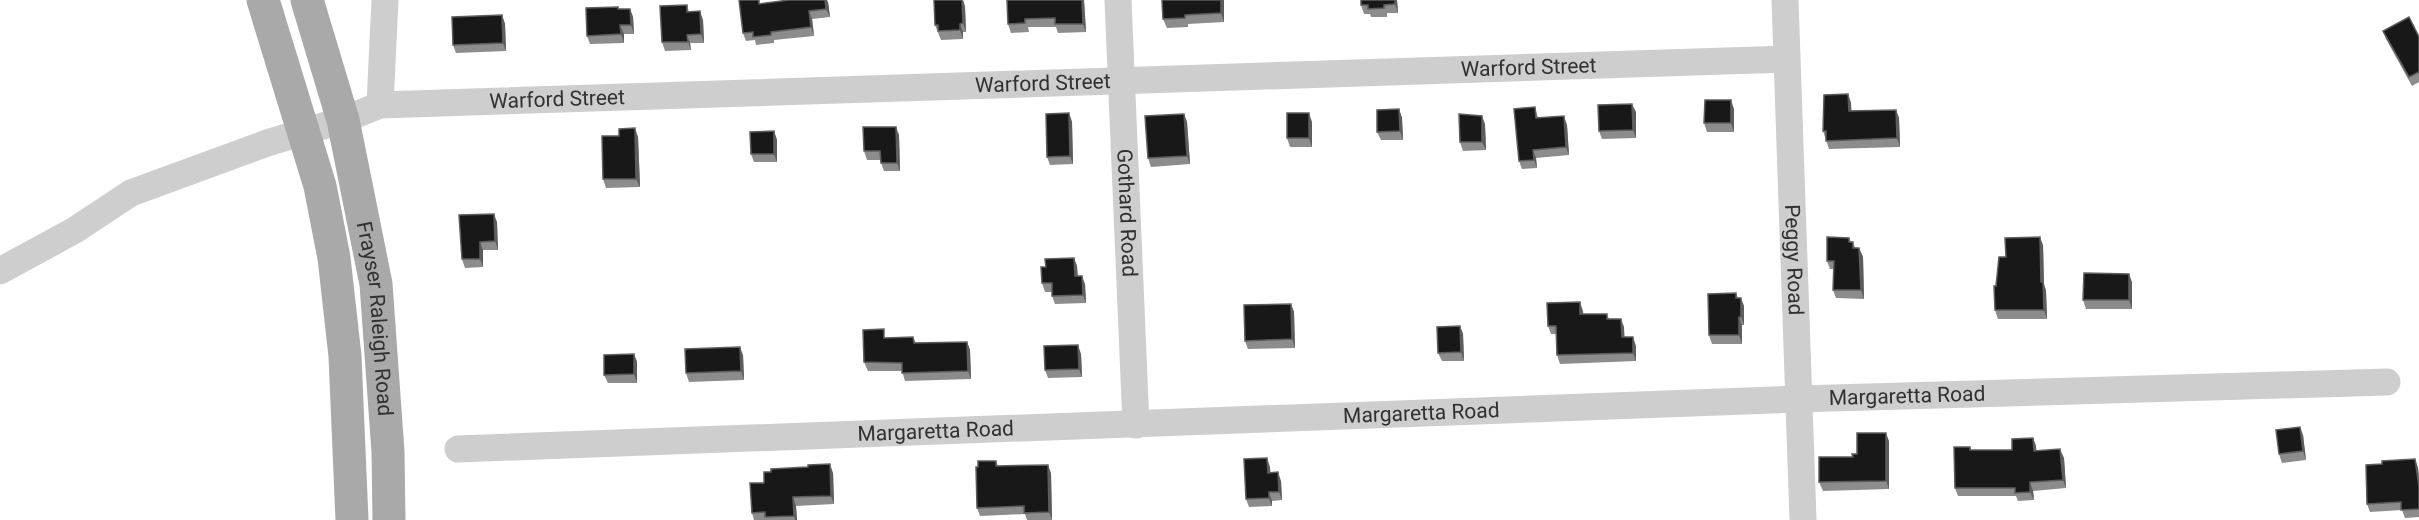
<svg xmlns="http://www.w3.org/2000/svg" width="2419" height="520" viewBox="0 0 2419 520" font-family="Roboto,sans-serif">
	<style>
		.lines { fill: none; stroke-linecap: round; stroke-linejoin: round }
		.minor { stroke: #cecece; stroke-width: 27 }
		.major { stroke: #a9a9a9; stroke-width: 33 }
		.wall { fill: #8c8c8c }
		.shaded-wall { fill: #5d5d5d }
		.building { fill: #181818; stroke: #5d5d5d; stroke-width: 1.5 }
		.labels { text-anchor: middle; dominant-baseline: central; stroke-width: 6; stroke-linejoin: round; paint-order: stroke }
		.street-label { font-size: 21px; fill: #313131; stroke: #fff }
	</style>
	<rect width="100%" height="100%" fill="#fff"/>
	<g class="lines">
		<g class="minor">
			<path id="s1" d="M1118,0L1136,425"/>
			<path id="s2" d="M1785,0L1803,520"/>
			<polyline points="380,105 385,0"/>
			<path id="s3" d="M0,271L75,230L131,193L267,143L343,120L380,105L1786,59"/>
			<path id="s4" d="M458,449L1798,399L2387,382"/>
		</g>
		<g class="major">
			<polyline points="263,0 320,186 334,258 345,356 352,520"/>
			<path id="s5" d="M307,0L343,120L376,284L388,452L389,520"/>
		</g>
	</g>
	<g class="wall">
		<polygon points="963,0 965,7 966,32 963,32 963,39 941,40 935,25"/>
		<polygon points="1084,0 1086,32 1058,33 1056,27 1028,27 1029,32 1011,33 1008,24"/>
		<polygon points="1224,0 1224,22 1188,24 1188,27 1167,28 1163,19"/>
		<polygon points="1397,0 1398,13 1387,13 1387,17 1371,17 1370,14 1364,14 1361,5"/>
		<polygon points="828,2 830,17 812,19 814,36 774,40 774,43 756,45 755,40 746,41 743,33 761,4"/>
		<polygon points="687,5 689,12 703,20 704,43 690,43 691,50 665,51 662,42"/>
		<polygon points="618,7 618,9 630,9 633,17 634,34 624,34 624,43 590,44 587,36"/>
		<polygon points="502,15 505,24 506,51 456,53 453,45"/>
		<polygon points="2383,31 2419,37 2419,82 2412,86 2386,39"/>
		<polygon points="1848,94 1851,103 1851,111 1896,110 1899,118 1900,147 1829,149 1823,131"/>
		<polygon points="1535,107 1538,118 1567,125 1569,155 1536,158 1537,168 1522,169 1519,161"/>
		<polygon points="1399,109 1402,118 1403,140 1381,140 1377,132"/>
		<polygon points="1734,109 1734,132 1707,132 1704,123"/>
		<polygon points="1636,112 1636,138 1602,139 1599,131"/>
		<polygon points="1069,113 1072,122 1073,164 1050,165 1047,157"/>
		<polygon points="1184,114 1187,122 1190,164 1151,167 1148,158"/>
		<polygon points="1312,122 1312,147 1290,147 1287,138"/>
		<polygon points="1485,124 1486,150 1463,151 1460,142"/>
		<polygon points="774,131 777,140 777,162 754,162 751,154"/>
		<polygon points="899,135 900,171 884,171 881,163 881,160 867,160 864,151"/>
		<polygon points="619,136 638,137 640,187 606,188 603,179"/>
		<polygon points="497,222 498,250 483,250 483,267 465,268 462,259"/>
		<polygon points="1849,238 1851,242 1856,248 1859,248 1863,257 1864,299 1836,298 1833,290 1833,269 1830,269 1827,261"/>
		<polygon points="2043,245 2044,284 2046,291 2047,319 1998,319 1995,310 2006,257"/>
		<polygon points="1074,258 1077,266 1078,276 1085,284 1086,303 1055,304 1052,296 1052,292 1045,292 1042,283 1046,267"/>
		<polygon points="2132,282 2132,309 2086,309 2083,300"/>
		<polygon points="1736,293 1738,298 1744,306 1744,325 1742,325 1742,344 1712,344 1709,335"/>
		<polygon points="1291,304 1294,312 1295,348 1248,349 1245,341"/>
		<polygon points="1583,311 1583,314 1607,314 1609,319 1624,327 1624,337 1636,346 1636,361 1560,364 1557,355 1556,334 1551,334 1548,326"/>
		<polygon points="1460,326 1463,334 1464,361 1442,361 1438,353"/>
		<polygon points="913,337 916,343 967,342 970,350 971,379 905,381 902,371 868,371 864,362 887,338"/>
		<polygon points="634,354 637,362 637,383 608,383 604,375"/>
		<polygon points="1081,354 1082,377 1048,378 1045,370"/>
		<polygon points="743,355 744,380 689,382 686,373"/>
		<polygon points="2303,435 2306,460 2282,463 2279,454"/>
		<polygon points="2033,438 2036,446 2036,451 2064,458 2066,488 2033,491 2034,500 2018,501 2016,496 1958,496 1955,488 1970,447 1971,450 2012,450"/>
		<polygon points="1889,441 1889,489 1823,491 1819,482 1857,454"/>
		<polygon points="2415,459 2418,468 2419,474 2419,517 2405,518 2402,510 2370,512 2367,504 2382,464"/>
		<polygon points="996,461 998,466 1051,473 1052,520 1027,520 1025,514 980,516 977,508"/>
		<polygon points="1270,467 1270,473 1281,481 1282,500 1272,501 1272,506 1249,507 1246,499"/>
		<polygon points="833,473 834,504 796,506 797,520 754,520 752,513 764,483"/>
	</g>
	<g class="shaded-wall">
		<polygon points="825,0 827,0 828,2 830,17 826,9"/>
		<polygon points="963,0 965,7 966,32 963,23"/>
		<polygon points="1082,0 1084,0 1086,32 1083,24"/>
		<polygon points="1221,0 1224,0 1224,22 1221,13"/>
		<polygon points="1395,0 1397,0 1398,13 1395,4"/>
		<polygon points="630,9 633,17 634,34 631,25"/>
		<polygon points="700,11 703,20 704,43 701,34"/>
		<polygon points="809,11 812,19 814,36 811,27"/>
		<polygon points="502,15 505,24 506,51 503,43"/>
		<polygon points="960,24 963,32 963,39 960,30"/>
		<polygon points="620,25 624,34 624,43 621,34"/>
		<polygon points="687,35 690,43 691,50 688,42"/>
		<polygon points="1848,94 1851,103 1852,120 1849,111"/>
		<polygon points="1731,100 1734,109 1734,132 1731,123"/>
		<polygon points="1632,104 1636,112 1636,138 1633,130"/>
		<polygon points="1399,109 1402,118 1403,140 1400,131"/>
		<polygon points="1896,110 1899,118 1900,147 1897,138"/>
		<polygon points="1069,113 1072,122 1073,164 1070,156"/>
		<polygon points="1309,113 1312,122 1312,147 1309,138"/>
		<polygon points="1184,114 1187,122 1190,164 1187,156"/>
		<polygon points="1482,116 1485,124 1486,150 1482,142"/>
		<polygon points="1564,116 1567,125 1569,155 1566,147"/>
		<polygon points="896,127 899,135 900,171 897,163"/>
		<polygon points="635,128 638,137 640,187 636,179"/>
		<polygon points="774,131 777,140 777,162 774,154"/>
		<polygon points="1533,150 1536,158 1537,168 1534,160"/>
		<polygon points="494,214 497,222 498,250 495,241"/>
		<polygon points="2040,237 2043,245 2044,284 2046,291 2047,319 2044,310 2041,282"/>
		<polygon points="480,242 483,250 483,267 480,259"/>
		<polygon points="1859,248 1863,257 1864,299 1861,290"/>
		<polygon points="1074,258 1077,266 1078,285 1075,276"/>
		<polygon points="2129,274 2132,282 2132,309 2129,300"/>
		<polygon points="1082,276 1085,284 1086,303 1083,295"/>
		<polygon points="1741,298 1744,306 1744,325 1741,317"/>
		<polygon points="1580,302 1583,311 1584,323 1580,314"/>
		<polygon points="1291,304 1294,312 1295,348 1292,339"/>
		<polygon points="1739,317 1742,325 1742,344 1739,335"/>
		<polygon points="1621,319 1624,327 1625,346 1622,337"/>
		<polygon points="1460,326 1463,334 1464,361 1461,352"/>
		<polygon points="1633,337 1636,346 1636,361 1633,353"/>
		<polygon points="967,342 970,350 971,379 968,371"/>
		<polygon points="1078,345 1081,354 1082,377 1079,369"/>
		<polygon points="740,347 743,355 744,380 741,371"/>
		<polygon points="634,354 637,362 637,383 634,374"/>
		<polygon points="2300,427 2303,435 2306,460 2303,451"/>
		<polygon points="1886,433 1889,441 1889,489 1886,481"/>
		<polygon points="2033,438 2036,446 2037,459 2034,451"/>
		<polygon points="2060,449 2064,458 2066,488 2063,480"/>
		<polygon points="1267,458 1270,467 1271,481 1268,473"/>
		<polygon points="2415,459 2418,468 2419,489"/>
		<polygon points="830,464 833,473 834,504 831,496"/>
		<polygon points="1048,465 1051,473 1052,520 1049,512"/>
		<polygon points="1278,472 1281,481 1282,500 1279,492"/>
		<polygon points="2030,482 2033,491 2034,500 2030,492"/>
		<polygon points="1269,492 1272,501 1272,506 1269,498"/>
		<polygon points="793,497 796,506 797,520 795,520 794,516"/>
	</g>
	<g class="building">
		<polygon points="739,0 759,0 759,4 789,0 825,0 826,9 809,11 811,27 771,32 771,35 753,37 753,32 743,33"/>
		<polygon points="934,0 962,0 963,23 960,24 960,30 938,31 938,25 935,25"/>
		<polygon points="1007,0 1082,0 1083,24 1055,24 1055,18 1025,19 1025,23 1008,24"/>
		<polygon points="1162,0 1221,0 1221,13 1185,15 1185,18 1163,19"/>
		<polygon points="1361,0 1395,0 1395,4 1384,5 1384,8 1368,9 1368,5 1361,5"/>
		<polygon points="687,5 687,12 700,11 701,34 687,35 688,42 662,42 660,6"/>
		<polygon points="618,7 618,9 630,9 631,25 620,25 621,34 587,36 586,8"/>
		<polygon points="502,15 503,43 453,45 452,17"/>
		<polygon points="2409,17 2419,37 2419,72 2409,77 2383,31"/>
		<polygon points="1848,94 1849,111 1896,110 1897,138 1826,141 1826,131 1823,131 1824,95"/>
		<polygon points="1705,100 1731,100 1731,123 1704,123"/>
		<polygon points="1632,104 1633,130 1599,131 1598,105"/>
		<polygon points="1535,107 1536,118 1564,116 1566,147 1533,150 1534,160 1519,161 1514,109"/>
		<polygon points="1399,109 1400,131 1377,132 1377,110"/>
		<polygon points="1069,113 1070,156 1047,157 1046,114"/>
		<rect x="1287" y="113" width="22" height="25"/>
		<polygon points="1184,114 1187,156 1148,158 1145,116"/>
		<polygon points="1459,114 1482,116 1482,142 1460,142"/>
		<polygon points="863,127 896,127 897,163 881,163 880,151 864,151"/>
		<polygon points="635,128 636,179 603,179 602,136 619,136 619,129"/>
		<polygon points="774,131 774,154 751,154 750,132"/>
		<polygon points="494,214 495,241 480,242 480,259 462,259 459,215"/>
		<polygon points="1827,237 1849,238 1849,242 1853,242 1853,248 1859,248 1861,290 1833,290 1834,261 1827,261"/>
		<polygon points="2040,237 2041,282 2043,282 2044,310 1995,310 1994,286 1996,286 1999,257 2006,257 2005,238"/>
		<polygon points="1074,258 1075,276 1082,276 1083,295 1052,296 1052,283 1042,283 1041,267 1046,267 1045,259"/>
		<polygon points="2084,273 2129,274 2129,300 2083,300"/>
		<polygon points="1736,293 1736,298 1741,298 1741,317 1739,317 1739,335 1709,335 1708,294"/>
		<polygon points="1580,302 1580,314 1607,314 1607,319 1621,319 1622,337 1633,337 1633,353 1557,355 1556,326 1548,326 1547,303"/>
		<polygon points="1291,304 1292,339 1245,341 1244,305"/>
		<polygon points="1460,326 1461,352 1438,353 1437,327"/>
		<polygon points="884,329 884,338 913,337 914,343 967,342 968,371 902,373 902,363 864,362 863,330"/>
		<polygon points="1078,345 1079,369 1045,370 1044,346"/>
		<polygon points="740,347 741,371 686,373 685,349"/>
		<polygon points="634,354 634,374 604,375 604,355"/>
		<polygon points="2300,427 2303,451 2279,454 2276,430"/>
		<polygon points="1857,433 1886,433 1886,481 1819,482 1819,457 1853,457 1852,454 1857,454"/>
		<polygon points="2033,438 2034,451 2060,449 2063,480 2030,482 2030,492 2015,493 2015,488 1955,488 1954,447 1970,447 1970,450 2012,450 2012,439"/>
		<polygon points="1267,458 1268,473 1278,472 1279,492 1269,492 1269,498 1246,499 1244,459"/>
		<polygon points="2415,459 2419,487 2419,509 2401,510 2401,502 2367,504 2366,465 2382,464 2382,461"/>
		<polygon points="978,461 996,461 996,466 1048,465 1049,512 1024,513 1024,506 977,508 976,467 978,467"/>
		<polygon points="830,464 831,496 793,497 794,516 765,517 765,512 752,513 750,483 764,483 764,472 771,472 771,469 808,467 808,465"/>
	</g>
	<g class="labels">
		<g class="street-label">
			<text stroke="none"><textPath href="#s3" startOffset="1566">Warford Street</textPath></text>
			<text stroke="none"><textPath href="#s3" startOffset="1080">Warford Street</textPath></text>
			<text stroke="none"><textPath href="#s3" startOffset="594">Warford Street</textPath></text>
			<text stroke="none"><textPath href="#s1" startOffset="213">Gothard Road</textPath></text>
			<text stroke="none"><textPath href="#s2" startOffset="260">Peggy Road</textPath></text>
			<text stroke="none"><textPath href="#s5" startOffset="327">Frayser Raleigh Road</textPath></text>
			<text stroke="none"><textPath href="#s4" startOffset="1450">Margaretta Road</textPath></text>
			<text stroke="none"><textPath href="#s4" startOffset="964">Margaretta Road</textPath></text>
			<text stroke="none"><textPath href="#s4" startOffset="478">Margaretta Road</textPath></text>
		</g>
	</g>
</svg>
